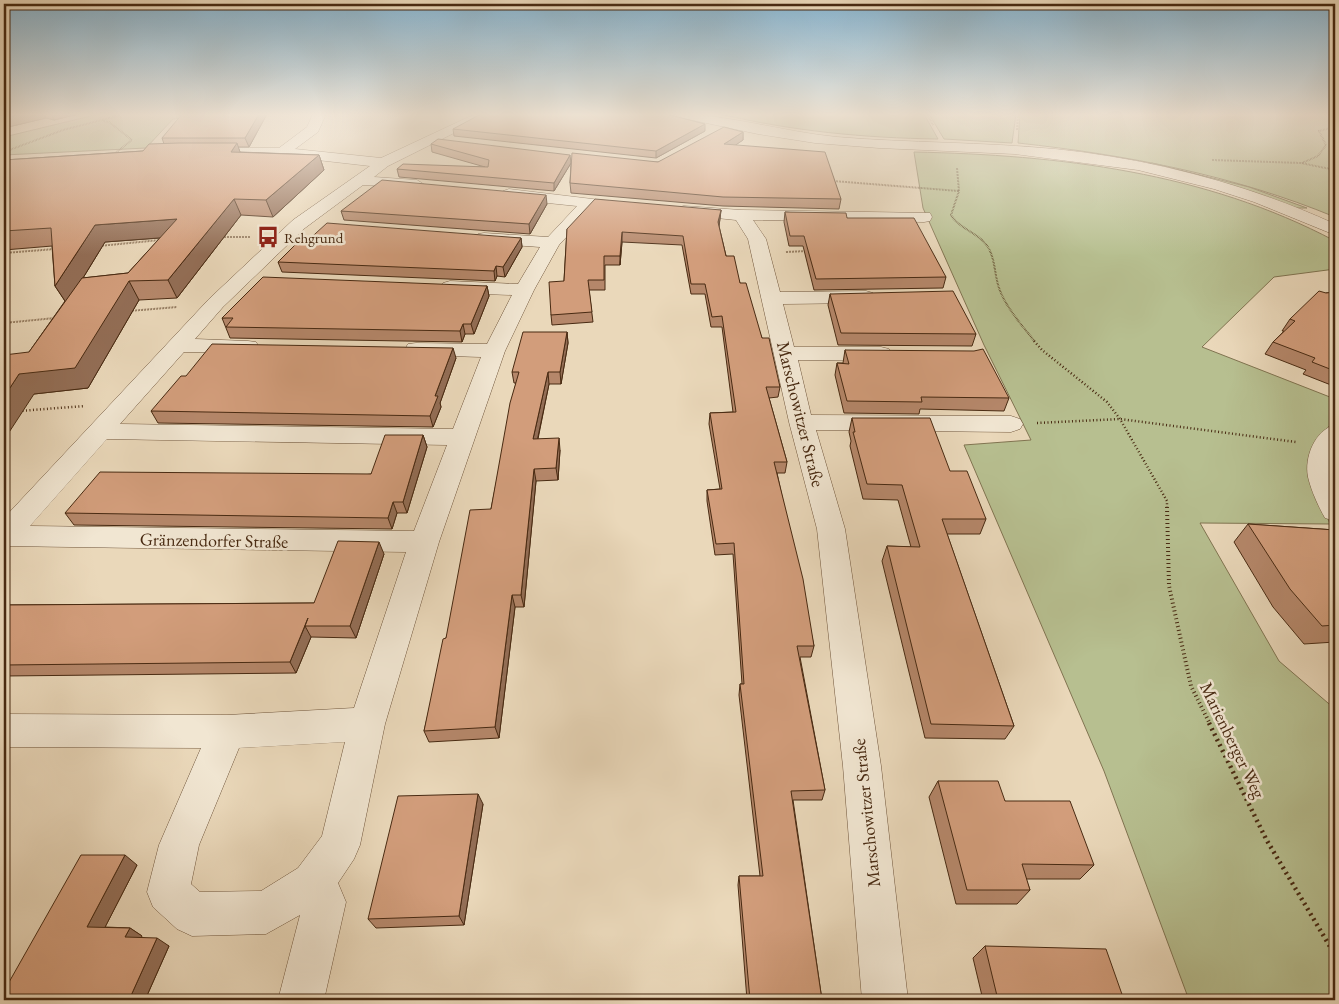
<svg xmlns="http://www.w3.org/2000/svg" width="1339" height="1004" viewBox="0 0 1339 1004" font-family="'EB Garamond',serif">
	<style>
		.green { fill: #b7bf90; stroke: #807451 }
		.lines { fill: none; stroke-linecap: round; stroke-linejoin: round }
		.minor-casing { stroke: #70563c; stroke-width: 1 }
		.path-far3 { stroke: #482a12; stroke-width: 2; stroke-dasharray: 0.5 1; stroke-linecap: butt }
		.path-far2 { stroke: #482a12; stroke-width: 2.5; stroke-dasharray: 1 2.5; stroke-linecap: butt }
		.path-far1 { stroke: #482a12; stroke-width: 4; stroke-dasharray: 1 3; stroke-linecap: butt }
		.path { stroke: #482a12; stroke-width: 4.5; stroke-dasharray: 2 4; stroke-linecap: butt }
		.minor { fill: #f1e6d2; fill-rule: evenodd }
		.wall { fill: #b5876a; stroke: #482a12; fill-rule: evenodd }
		.shaded-wall { fill: #936e56; stroke: #482a12 }
		.building { fill: #d29d7b; stroke: #482a12 }
		.labels { text-anchor: middle; dominant-baseline: central; stroke-width: 5; stroke-linejoin: round; paint-order: stroke }
		.far-poi-label { font-size: 15px; fill: #482a12; stroke: #f1e6d2; text-anchor: start }
		.street-label { font-size: 18px; fill: #482a12; stroke: #f1e6d2 }
	</style>
	<rect width="100%" height="100%" fill="#ead8ba"/>
	<filter id="stains"><feTurbulence type="fractalNoise" baseFrequency=".004" numOctaves="4"/><feColorMatrix values="0 0 0 0 .2 0 0 0 0 .09 0 0 0 0 .02 0 0 0 .5 -.17"/></filter>
	<radialGradient id="worn" r=".72"><stop offset=".6" stop-color="#630" stop-opacity="0"/><stop offset="1" stop-color="#630" stop-opacity=".3"/></radialGradient>
	<g class="green">
		<polygon points="99,114 217,114 173,119 146,148 4,155 4,137"/>
		<path d="M720,114H924L938,139C864,138 792,131 720,114Z"/>
		<polygon points="929,114 1016,114 1012,143 944,139"/>
		<path d="M1020,114H1335V217C1233,175 1127,155 1018,143Z"/>
		<path d="M914,152C1059,155 1205,172 1335,241V269L1274,277L1202,347L1335,399V419L1319,438L1310,473L1330,524L1200,523L1279,661L1335,709V1000H1189L1104,771L964,445L1031,440L984,345L923,208Z"/>
		<polygon points="1152,163 1249,187 1307,208 1297,208 1146,165"/>
	</g>
	<g class="lines">
		<g class="minor-casing">
			<g id="minor">
				<path d="M313,114H326L318,132L295,149L381,158L475,114H492L388,166L374,177L417,180L425,185L422,188L363,185L305,228L223,307L195,339L248,341L256,342L259,347L256,352L248,353L184,352L120,424L453,429L481,357L416,355L408,354L405,349L408,344L416,343L487,344L512,295L450,293L443,291L440,287L443,283L450,281L518,284L540,247L484,243L478,242L475,238L478,234L484,233L548,237L577,206L509,199L503,197L501,194L503,191L509,189L609,201L611,204L603,209L593,208L559,245L534,290L505,351L439,542L385,724L360,845L354,859L338,883L346,902L324,1000H278L300,915L266,934L192,936L177,929L153,907L147,892L159,845L201,748L4,747V714L227,715L354,708L406,552L4,546V518L209,299L293,220L370,166L282,156H202L195,152L202,148H279L307,127ZM107,439L447,445L414,531L30,526ZM345,742L322,836L298,868L261,891L200,892L191,884L199,845L239,748Z"/>
				<path d="M676,114C728,114 783,132 837,137C909,143 983,142 1055,149C1152,159 1247,184 1335,224V235L1254,202L1214,189L1138,170L1015,154L879,148L815,143L758,134L678,117Z"/>
				<polygon points="684,206 741,210 930,213 932,217 930,221 924,222 753,220 766,239 780,292 866,291 873,293 876,297 873,301 866,303 783,304 794,347 881,347 889,349 892,354 889,359 881,361 798,360 811,415 1011,416 1020,419 1023,424 1020,429 1011,432 816,430 845,529 881,766 908,1000 862,1000 843,766 817,529 789,422 748,239 736,220 678,214 676,211 678,208"/>
				<path d="M1335,425V521L1325,518C1318,506 1311,490 1308,477C1304,457 1315,430 1335,425Z"/>
			</g>
		</g>
		<g class="path-far3">
			<polyline points="927,114 933,125"/>
			<polyline points="103,121 109,122 132,140 113,155"/>
			<polyline points="1017,130 1018,114"/>
			<polyline points="4,152 63,130 125,114"/>
			<polyline points="1212,160 1301,163 1335,170"/>
			<polyline points="1302,163 1318,156 1326,145 1319,131 1335,127"/>
			<path d="M957,168L959,191L951,215C960,230 983,234 990,251C995,262 995,276 999,288C1006,308 1022,325 1035,342"/>
			<polyline points="833,181 959,191"/>
			<polyline points="221,237 250,237"/>
			<polyline points="99,246 160,240"/>
			<polyline points="786,252 807,251"/>
			<polyline points="4,253 55,249"/>
			<polyline points="129,311 177,307"/>
			<polyline points="4,323 55,318"/>
		</g>
		<g class="path-far2">
			<polyline points="1034,341 1042,350 1107,402 1120,419 1167,501 1167,508"/>
			<polyline points="19,411 85,406"/>
			<polyline points="1037,423 1120,419 1296,442"/>
		</g>
		<polyline class="path-far1" points="1167,507 1169,586 1191,686 1210,724"/>
		<polyline class="path" points="1209,723 1266,839 1335,955"/>
		<use href="#minor" class="minor"/>
	</g>
	<g class="wall">
		<polygon points="4,114 78,114 54,120 46,118 4,128"/>
		<path d="M267,114L249,147H238L240,152L319,155L324,170L273,217L241,215L177,298L139,300L88,388L34,394L29,352L65,301L55,286L52,246L4,250V160L143,151L164,144L162,138ZM160,238L128,273L83,278L105,242Z"/>
		<polygon points="453,129 705,131 656,158 454,136"/>
		<polygon points="743,132 743,140 735,145 841,199 839,209 723,206 571,193 570,183 571,163 554,191 399,177 397,169 485,167 432,152 431,144 571,162 658,162"/>
		<polygon points="547,204 530,234 344,220 341,211"/>
		<polygon points="721,210 719,226 726,256 740,283 762,338 780,387 778,397 769,398 787,462 785,473 777,473 814,646 811,657 800,657 825,790 822,800 793,800 822,1000 747,1000 738,885 739,876 760,876 739,695 740,684 742,684 733,554 715,555 707,501 707,490 720,489 709,424 710,413 733,412 722,327 711,327 705,294 691,294 682,245 622,242 620,265 605,265 605,290 589,290 593,322 552,325 551,315 564,281 567,229"/>
		<polygon points="785,212 847,218 946,277 943,288 814,290 803,246 789,246 784,222"/>
		<polygon points="521,238 522,247 505,277 497,276 495,281 282,272 278,262 304,244"/>
		<polygon points="487,286 489,296 474,334 465,334 462,342 230,338 222,318"/>
		<polygon points="1335,292 1335,379 1331,385 1303,374 1306,370 1265,354 1273,342 1284,331 1282,331 1290,319 1326,293"/>
		<polygon points="830,294 976,334 972,346 838,345 828,305"/>
		<polygon points="567,332 568,343 561,384 549,384 538,439 560,450 558,480 536,481 524,607 515,607 499,738 429,742 424,731 446,638 491,509 516,383 514,383 512,372"/>
		<polygon points="845,350 1009,398 1004,411 920,409 919,414 844,413 835,375 837,363 843,363"/>
		<polygon points="456,358 440,403 441,407 433,427 158,423 151,411"/>
		<polygon points="852,418 950,471 986,519 980,534 947,534 1014,726 1005,739 925,738 882,561 887,546 911,547 898,500 863,499 850,446 851,441 849,432"/>
		<polygon points="423,435 427,447 407,513 397,513 392,529 74,525 65,513 371,474"/>
		<polygon points="1248,524 1335,530 1335,642 1304,644 1273,607 1234,542"/>
		<polygon points="384,554 356,638 311,637 296,673 4,676 4,605 314,603"/>
		<polygon points="938,781 1005,801 1094,865 1080,879 1026,879 1030,890 1017,904 956,904 929,797"/>
		<polygon points="483,804 464,925 376,928 368,919"/>
		<polygon points="137,865 105,927 130,928 142,936 141,937 169,946 145,1000 4,1000"/>
		<polygon points="985,946 1124,1000 983,1000 973,958"/>
	</g>
	<g class="shaded-wall">
		<polygon points="20,114 44,114 46,118 4,128 4,119"/>
		<polygon points="51,114 78,114 54,120"/>
		<polygon points="259,114 267,114 249,147 245,138"/>
		<polygon points="705,124 705,131 656,158 656,151"/>
		<polygon points="743,132 743,140 724,153 724,144"/>
		<polygon points="237,143 242,158 231,152"/>
		<polygon points="319,155 324,170 273,217 266,200"/>
		<polygon points="570,155 571,163 554,191 554,183"/>
		<polygon points="546,195 547,204 530,234 529,224"/>
		<polygon points="234,199 241,215 177,298 168,280"/>
		<polygon points="721,210 720,219 718,232 718,222"/>
		<polygon points="177,219 185,236 105,242 67,304 55,286 95,225"/>
		<polygon points="622,232 622,242 620,265 620,256"/>
		<polygon points="521,238 522,247 505,277 503,267"/>
		<polygon points="496,266 497,276 495,281 494,271"/>
		<polygon points="129,281 139,300 88,388 34,394 4,440 4,397 19,374"/>
		<polygon points="487,286 489,296 474,334 471,324"/>
		<polygon points="463,324 465,334 462,342 460,331"/>
		<polygon points="567,332 568,343 561,384 560,372"/>
		<polygon points="453,348 456,358 440,403 441,407 433,427 430,416 435,396"/>
		<polygon points="548,372 549,384 535,451 533,439"/>
		<polygon points="423,435 427,447 407,513 403,502"/>
		<polygon points="559,438 560,450 558,480 556,468"/>
		<polygon points="534,469 536,481 524,607 521,595"/>
		<polygon points="393,502 397,513 392,529 388,518"/>
		<polygon points="379,542 384,554 356,638 350,626"/>
		<polygon points="512,595 515,607 499,738 495,727"/>
		<polygon points="305,626 311,637 296,673 290,662"/>
		<polygon points="478,794 483,804 464,925 459,916"/>
		<polygon points="125,855 137,865 101,935 87,927"/>
		<polygon points="130,928 142,936 138,945 125,937"/>
		<polygon points="157,938 169,946 145,1000 129,1000"/>
	</g>
	<g class="building">
		<polygon points="4,114 20,114 4,119"/>
		<polygon points="182,114 259,114 245,138 162,138"/>
		<polygon points="481,114 666,114 705,124 656,151 453,129"/>
		<polygon points="724,127 743,132 724,144 825,152 841,199 723,197 570,183 572,153 658,162"/>
		<polygon points="438,139 570,155 554,183 397,169 403,164 488,167 489,160 431,144"/>
		<polygon points="179,143 237,143 231,152 319,155 266,200 234,199 168,280 129,281 75,368 19,374 4,397 4,355 29,352 82,278 128,273 177,219 95,225 55,286 51,228 4,231 4,160 143,151 149,144"/>
		<polygon points="382,180 546,195 529,224 341,211"/>
		<polygon points="595,199 721,210 718,222 726,256 734,256 740,283 746,283 762,338 769,338 780,387 766,387 787,462 774,462 803,579 814,646 797,646 825,790 791,791 822,1000 750,1000 739,876 763,876 740,684 744,684 734,543 716,544 707,490 722,489 710,413 736,412 722,316 712,317 705,284 691,284 683,236 622,232 620,256 604,256 604,280 588,280 592,312 551,315 549,282 564,281 567,229"/>
		<polygon points="785,212 846,213 847,218 914,218 946,277 816,279 804,236 790,236"/>
		<polygon points="327,223 521,238 503,267 496,266 494,271 278,262 297,243 304,244"/>
		<polygon points="263,277 487,286 471,324 463,324 460,331 226,327 233,318 222,318"/>
		<polygon points="953,291 976,334 841,333 830,294"/>
		<polygon points="1319,291 1326,293 1335,292 1335,371 1312,362 1315,358 1273,342 1295,321 1290,319"/>
		<polygon points="523,332 567,332 560,372 548,372 533,439 559,438 556,468 534,469 521,595 512,595 495,727 424,731 443,639 446,638 470,510 491,509 510,403 519,372 512,372"/>
		<polygon points="212,344 453,348 435,396 438,396 430,416 151,411 181,376 186,376"/>
		<polygon points="983,349 1009,398 921,397 922,402 847,401 837,363 849,364 845,350 974,351"/>
		<polygon points="852,418 930,418 950,471 967,471 986,519 942,519 1014,726 931,724 887,546 920,547 902,485 867,484 853,432 855,432"/>
		<polygon points="385,435 423,435 403,502 393,502 388,518 65,513 100,472 371,474"/>
		<polygon points="1248,524 1335,530 1335,625 1322,626 1290,589"/>
		<polygon points="338,541 379,542 350,626 305,626 308,618 290,662 4,665 4,605 314,603"/>
		<polygon points="938,781 998,781 1005,801 1070,801 1094,865 1022,864 1030,890 967,890"/>
		<polygon points="478,794 459,916 368,919 398,796"/>
		<polygon points="81,855 125,855 87,927 130,928 125,937 157,938 129,1000 94,999 94,1000 4,1000 4,991"/>
		<polygon points="985,946 1106,949 1124,1000 998,1000"/>
	</g>
	<linearGradient id="sky" x2="0" y2="1"><stop stop-color="#88b6d2"/><stop offset="0.45" stop-color="#f6ede0"/><stop offset="1" stop-color="#f6ede0" stop-opacity="0"/></linearGradient>
	<rect width="1339" height="255" fill="url(#sky)"/>
	<defs>
		<g id="bus-bare" transform="scale(1.725)"><path d="M-5-6H5V4H4V6H2V4H-2V6H-4V4H-5ZM-3.5-4V0h7V-4ZM-3.5 1.2v1.5H-2V1.2ZM2 1.2v1.5H3.5V1.2Z" fill="#8f2418" stroke="#f1e6d2" stroke-width="2.5" paint-order="stroke"/></g>
	</defs>
	<g fill-rule="evenodd">
		<use href="#bus-bare" x="268" y="237"/>
	</g>
	<g class="labels">
		<g class="far-poi-label">
			<text x="284" y="237">Rehgrund</text>
		</g>
		<g class="street-label">
			<text transform="translate(801 414) rotate(76)">Marschowitzer Straße</text>
			<text transform="translate(214 540) rotate(1)">Gränzendorfer Straße</text>
			<text transform="translate(1233 740) rotate(64)">Marienberger Weg</text>
			<text transform="translate(866 813) rotate(-96)">Marschowitzer Straße</text>
		</g>
	</g>
	<rect width="1339" height="1004" fill="none" stroke="#ead8ba" stroke-width="20"/>
	<rect x="5" y="5" width="1329" height="994" fill="none" stroke="#482a12" stroke-width="2.5"/>
	<rect x="10" y="10" width="1319" height="984" fill="none" stroke="#482a12"/>
	<rect width="100%" height="100%" filter="url(#stains)"/>
	<rect width="100%" height="100%" fill="url(#worn)"/>
</svg>
